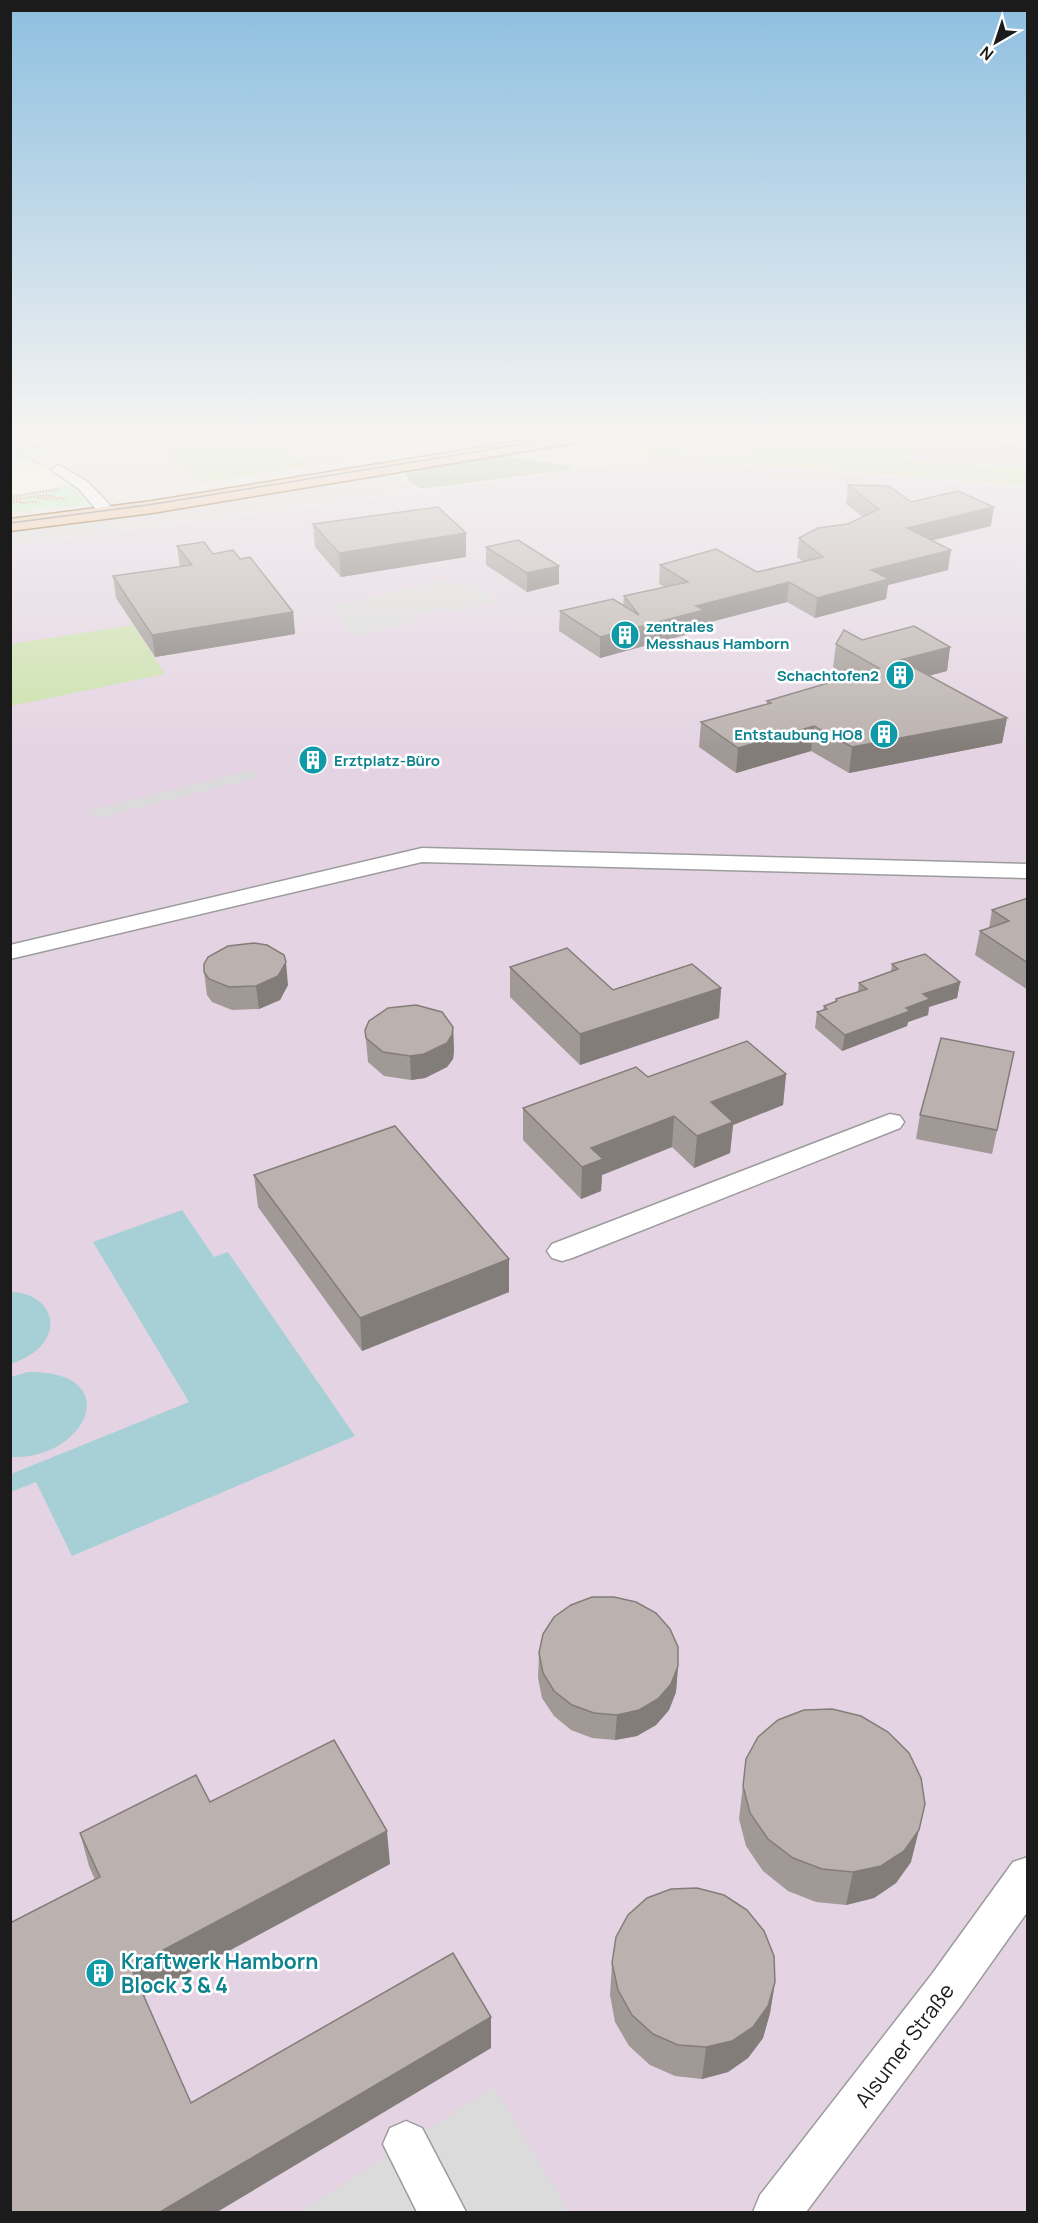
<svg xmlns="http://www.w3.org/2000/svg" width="1038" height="2223" viewBox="0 0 1038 2223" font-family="Manrope,sans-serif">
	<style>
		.industrial { fill: #e4d4e3 }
		.education { fill: #fbf7db }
		.grass { fill: #cce1ac }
		.forest { fill: #adc69a }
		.park { fill: #c4f2c2 }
		.parking { fill: #dbdbdb }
		.water { fill: #a6d0d5 }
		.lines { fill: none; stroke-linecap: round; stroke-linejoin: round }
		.minor-casing { stroke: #9c9c9c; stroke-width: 3 }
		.major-casing { stroke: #824e10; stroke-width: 3 }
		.path { stroke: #ea7476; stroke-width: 2; stroke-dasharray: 1.5 1.5; stroke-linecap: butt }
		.minor { fill: #fff; fill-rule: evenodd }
		.major { fill: #f1c5a1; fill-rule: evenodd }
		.tram { stroke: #696969; stroke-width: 1.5 }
		.wall { fill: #a19996 }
		.shaded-wall { fill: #837d7a }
		.building { fill: #bbb2af; stroke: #837d7a; stroke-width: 1.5 }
		.labels { text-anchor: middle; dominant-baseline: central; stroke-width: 5; stroke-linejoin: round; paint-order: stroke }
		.far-culture-label { font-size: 15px; font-weight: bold; fill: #0d838f; stroke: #fff; text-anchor: start }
		.near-culture-label { font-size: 21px; font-weight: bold; fill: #0d838f; stroke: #fff; text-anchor: start }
		.near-street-label { font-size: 21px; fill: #1b1b1b; stroke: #fff }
	</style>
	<rect width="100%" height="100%" fill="#ebe7e1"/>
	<g class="industrial">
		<polygon points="354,439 402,446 390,452 313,464 294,449"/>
		<polygon points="663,459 1027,488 1027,2212 11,2212 10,545"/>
	</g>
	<polygon class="education" points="25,458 48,469 72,485 11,495 11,463"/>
	<g class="grass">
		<polygon points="148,438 345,438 287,448 310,466 202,483"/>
		<polygon points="852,438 938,438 906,456 910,461 1027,469 1027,486 664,457 613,450 612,445 723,455"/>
		<polygon points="133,625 165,674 11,706 11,644"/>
	</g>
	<polygon class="forest" points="499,455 571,466 568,470 422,489 409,482 406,473 411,469"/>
	<g class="park">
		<polygon points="30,439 57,449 11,463 11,445"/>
		<polygon points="72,485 87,505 11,512 11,495"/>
	</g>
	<g class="parking">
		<polygon points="942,438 1027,438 1027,467 914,460 909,455"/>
		<polygon points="400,473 401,480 417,490 11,544 10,530 151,513"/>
		<polygon points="440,581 474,586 499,601 454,613 446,609 411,615 418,622 355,636 329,607"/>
		<polygon points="252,770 259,777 94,819 88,811"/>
		<polygon points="494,2087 569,2212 300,2212"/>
	</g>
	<g class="water">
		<polygon points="182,1210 214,1257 228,1252 355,1436 72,1556 36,1482 11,1492 11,1474 189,1402 93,1242"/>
		<path d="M10,1292C43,1292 65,1321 39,1348C31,1356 21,1360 11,1364Z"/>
		<path d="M28,1372C126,1370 88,1460 11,1457V1377Z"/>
	</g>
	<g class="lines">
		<g class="minor-casing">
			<g id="minor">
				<polygon points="30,438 53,438 51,441 10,452 10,443"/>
				<polygon points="986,438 1012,438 1028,442 1028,450 988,441"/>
				<polygon points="59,465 88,482 108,503 110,506 108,509 96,509 78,488 54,472 52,469"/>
				<polygon points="422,848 1028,864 1028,878 422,862 10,959 10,945"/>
				<polygon points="890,1114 900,1116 904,1122 900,1128 572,1258 562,1261 552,1258 547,1251 552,1244"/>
				<polygon points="1028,1857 1028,1911 962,2004 806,2212 753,2212 760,2195 932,1974 1013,1862"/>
				<polygon points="406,2121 422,2128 466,2212 417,2212 383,2144 390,2128"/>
			</g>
		</g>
		<g class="major-casing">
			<polygon id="major" points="538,438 583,438 574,443 152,513 10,531 10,519 152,501"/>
		</g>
		<g class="path">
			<polyline points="28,458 43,465"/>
			<polyline points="10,497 60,489"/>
			<polyline points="38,498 57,499"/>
			<polyline points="10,500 46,495 64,499 62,500"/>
			<polyline points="10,503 22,501"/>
			<polyline points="20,503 37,502"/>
		</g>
		<use href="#minor" class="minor"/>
		<use href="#major" class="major"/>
		<polyline class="tram" points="10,523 148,505 561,438"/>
	</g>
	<g class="wall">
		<polygon points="848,485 911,502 991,526 931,541 948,570 888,585 886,599 815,618 787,602 703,624 703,630 600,658 559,631 560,611 623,605 624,596 664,587 659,584 660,565 757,572 803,562 797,557 799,538 848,524 863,517 846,504"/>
		<polygon points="313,524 466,557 341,577 315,547"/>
		<polygon points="177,546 240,559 293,612 295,634 155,657 116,598 113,576 180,567"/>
		<polygon points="486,547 559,584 527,592 486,565"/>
		<polygon points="862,640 950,647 947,671 928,676 1007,718 1002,743 849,773 811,751 736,773 699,747 701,722 767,704 767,701 850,677 833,667 836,644"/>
		<polygon points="1028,898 1028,990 975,955 980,931 989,928 992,910"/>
		<polygon points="892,964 960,982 957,998 929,1007 928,1015 908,1022 907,1026 842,1051 815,1028 817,1012 823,1010 824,1006 835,1002 836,999 858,992 859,983 891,972"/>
		<polygon points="510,967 613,990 721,988 719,1018 580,1065 510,997"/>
		<polygon points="204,972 288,985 280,1000 259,1009 232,1010 212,1002 207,995"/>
		<polygon points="453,1027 454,1051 453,1059 447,1067 425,1078 411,1080 384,1076 368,1062 365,1030"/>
		<polygon points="1014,1052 992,1154 916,1139 920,1115"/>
		<polygon points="786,1074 783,1105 733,1125 730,1153 694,1168 672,1147 602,1175 601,1191 581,1199 523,1140 523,1108 648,1077"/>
		<polygon points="254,1175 509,1292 362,1351 258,1207"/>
		<polygon points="539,1653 678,1666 676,1692 669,1710 656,1725 637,1736 615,1740 592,1738 571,1730 554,1716 542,1698 538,1678"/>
		<polygon points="746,1759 911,1862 896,1883 874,1898 846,1905 816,1902 788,1891 763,1871 746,1846 739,1819"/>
		<polygon points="210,1802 390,1864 144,1997 191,2103 491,2048 217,2212 95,1880 89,1866 80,1833"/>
		<polygon points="612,1963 775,1982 770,2013 763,2038 748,2058 728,2072 702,2079 675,2076 650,2065 629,2046 615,2022 610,1995"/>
	</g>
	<g class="shaded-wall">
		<polygon points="994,507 991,526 904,547 907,528"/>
		<polygon points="466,533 466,557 341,577 339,553"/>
		<polygon points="951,550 948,570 888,585 886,599 815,618 817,598 871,570"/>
		<polygon points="559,566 559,584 527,592 527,573"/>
		<polygon points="789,582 787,602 703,624 703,630 600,658 600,637 696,606"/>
		<polygon points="293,612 295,634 155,657 152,635"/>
		<polygon points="950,647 947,671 897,684 900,660"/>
		<polygon points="1007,718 1002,743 849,773 852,747"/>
		<polygon points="814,726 811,751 736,773 738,748"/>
		<polygon points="286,962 288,985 280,1000 259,1009 256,986"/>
		<polygon points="960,982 957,998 929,1007 928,1015 908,1022 907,1026 842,1051 845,1035 906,1008 923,994"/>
		<polygon points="721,988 719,1018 580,1065 580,1034"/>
		<polygon points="453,1027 454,1051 453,1059 447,1067 425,1078 411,1080 410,1056"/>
		<polygon points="786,1074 783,1105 733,1125 730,1153 694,1168 697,1136 711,1102"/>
		<polygon points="674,1116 672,1147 602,1175 601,1191 581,1199 582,1167 591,1148"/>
		<polygon points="509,1259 509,1292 362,1351 360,1318"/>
		<polygon points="678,1666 676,1692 669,1710 656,1725 637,1736 615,1740 617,1715"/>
		<polygon points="919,1830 911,1862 896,1883 874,1898 846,1905 853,1872"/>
		<polygon points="387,1831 390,1864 139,1999 131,1967"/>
		<polygon points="775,1982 770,2013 763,2038 748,2058 728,2072 702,2079 706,2047"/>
		<polygon points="491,2017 491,2048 217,2212 160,2212"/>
	</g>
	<g class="building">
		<polygon points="848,485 889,486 911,502 958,491 994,507 907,528 951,550 871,570 889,579 817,598 789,582 696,606 704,610 600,637 560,611 613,599 639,615 624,596 688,582 660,565 716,549 757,572 823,557 799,538 818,528 848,524 879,509"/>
		<polygon points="438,507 466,533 339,553 313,524"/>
		<polygon points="518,540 559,566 527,573 486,547"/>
		<polygon points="204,542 213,554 233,550 240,559 250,557 293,612 152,635 113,576 192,565 177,546"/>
		<polygon points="914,626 950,647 900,660 1007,718 852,747 814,726 738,748 701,722 771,703 767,701 879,668 836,644 844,630 862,640"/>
		<polygon points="1028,898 1028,963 980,931 1009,921 992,910"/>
		<polygon points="254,943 267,945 284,955 286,962 278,976 256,986 229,987 209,979 204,972 204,964 208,957 228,946"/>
		<polygon points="567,948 613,990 692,964 721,988 580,1034 510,967"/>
		<polygon points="925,954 960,982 923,994 930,999 906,1008 910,1011 845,1035 817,1012 827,1009 824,1006 837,1001 836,999 867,989 859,983 898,969 892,964"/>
		<polygon points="416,1005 442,1012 453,1027 452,1035 447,1043 424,1054 410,1056 383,1052 366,1038 365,1030 369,1021 388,1008"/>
		<polygon points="941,1038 1014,1052 997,1130 920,1115"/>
		<polygon points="747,1041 786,1074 711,1102 733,1122 697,1136 674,1116 591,1148 603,1159 582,1167 523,1108 636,1067 648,1077"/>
		<polygon points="395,1126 509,1259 360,1318 254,1175"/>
		<polygon points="592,1597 614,1597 636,1602 656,1613 670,1629 678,1647 678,1666 671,1684 658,1699 639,1710 617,1715 594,1713 572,1705 554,1691 543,1673 539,1653 543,1634 554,1617 571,1605"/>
		<polygon points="832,1709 861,1716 888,1732 909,1753 921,1778 925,1804 919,1830 904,1851 881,1866 853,1872 822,1869 793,1858 768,1839 750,1813 743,1786 746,1759 758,1737 778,1720 804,1710"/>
		<polygon points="334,1740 387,1831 131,1967 191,2103 453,1953 491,2017 160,2212 10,2212 10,1923 100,1877 80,1833 196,1775 210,1802"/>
		<polygon points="697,1888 724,1895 747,1910 764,1931 774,1956 775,1982 768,2006 753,2027 732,2041 706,2047 678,2045 653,2034 632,2015 618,1990 612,1963 616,1937 628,1915 647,1898 671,1889"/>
	</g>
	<linearGradient id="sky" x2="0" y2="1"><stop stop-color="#8dbfe0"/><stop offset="0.58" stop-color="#f6f4f2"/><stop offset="1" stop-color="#f6f4f2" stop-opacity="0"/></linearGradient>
	<rect width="1038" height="749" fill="url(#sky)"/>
	<defs>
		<g id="building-disc" transform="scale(1.5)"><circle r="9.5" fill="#0f9aa8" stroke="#fff"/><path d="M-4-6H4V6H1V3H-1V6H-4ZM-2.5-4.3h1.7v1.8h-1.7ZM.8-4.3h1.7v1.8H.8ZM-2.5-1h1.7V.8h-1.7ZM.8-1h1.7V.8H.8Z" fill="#fff"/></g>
	</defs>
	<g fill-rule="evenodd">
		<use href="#building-disc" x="625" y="635"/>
		<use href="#building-disc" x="900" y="675"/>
		<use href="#building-disc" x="884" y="734"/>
		<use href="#building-disc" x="313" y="760"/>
		<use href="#building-disc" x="100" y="1973"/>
	</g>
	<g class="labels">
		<g class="far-culture-label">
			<text x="646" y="626">zentrales<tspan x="646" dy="17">Messhaus Hamborn</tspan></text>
			<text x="879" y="675" text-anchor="end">Schachtofen2</text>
			<text x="863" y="734" text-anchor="end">Entstaubung HO8</text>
			<text x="334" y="760">Erztplatz-Büro</text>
		</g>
		<g class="near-culture-label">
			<text x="121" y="1961">Kraftwerk Hamborn<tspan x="121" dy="24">Block 3 &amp; 4</tspan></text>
		</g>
		<g class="near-street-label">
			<text transform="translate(904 2045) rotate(-53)">Alsumer Straße</text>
		</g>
	</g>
	<rect width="1038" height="2223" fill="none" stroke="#1b1b1b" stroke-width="24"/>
	<g transform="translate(996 42) rotate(219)" stroke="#ffffff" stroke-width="4.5" paint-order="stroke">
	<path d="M0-4.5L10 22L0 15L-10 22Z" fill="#1b1b1b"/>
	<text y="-9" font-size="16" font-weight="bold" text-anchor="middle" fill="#1b1b1b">N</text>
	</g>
</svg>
